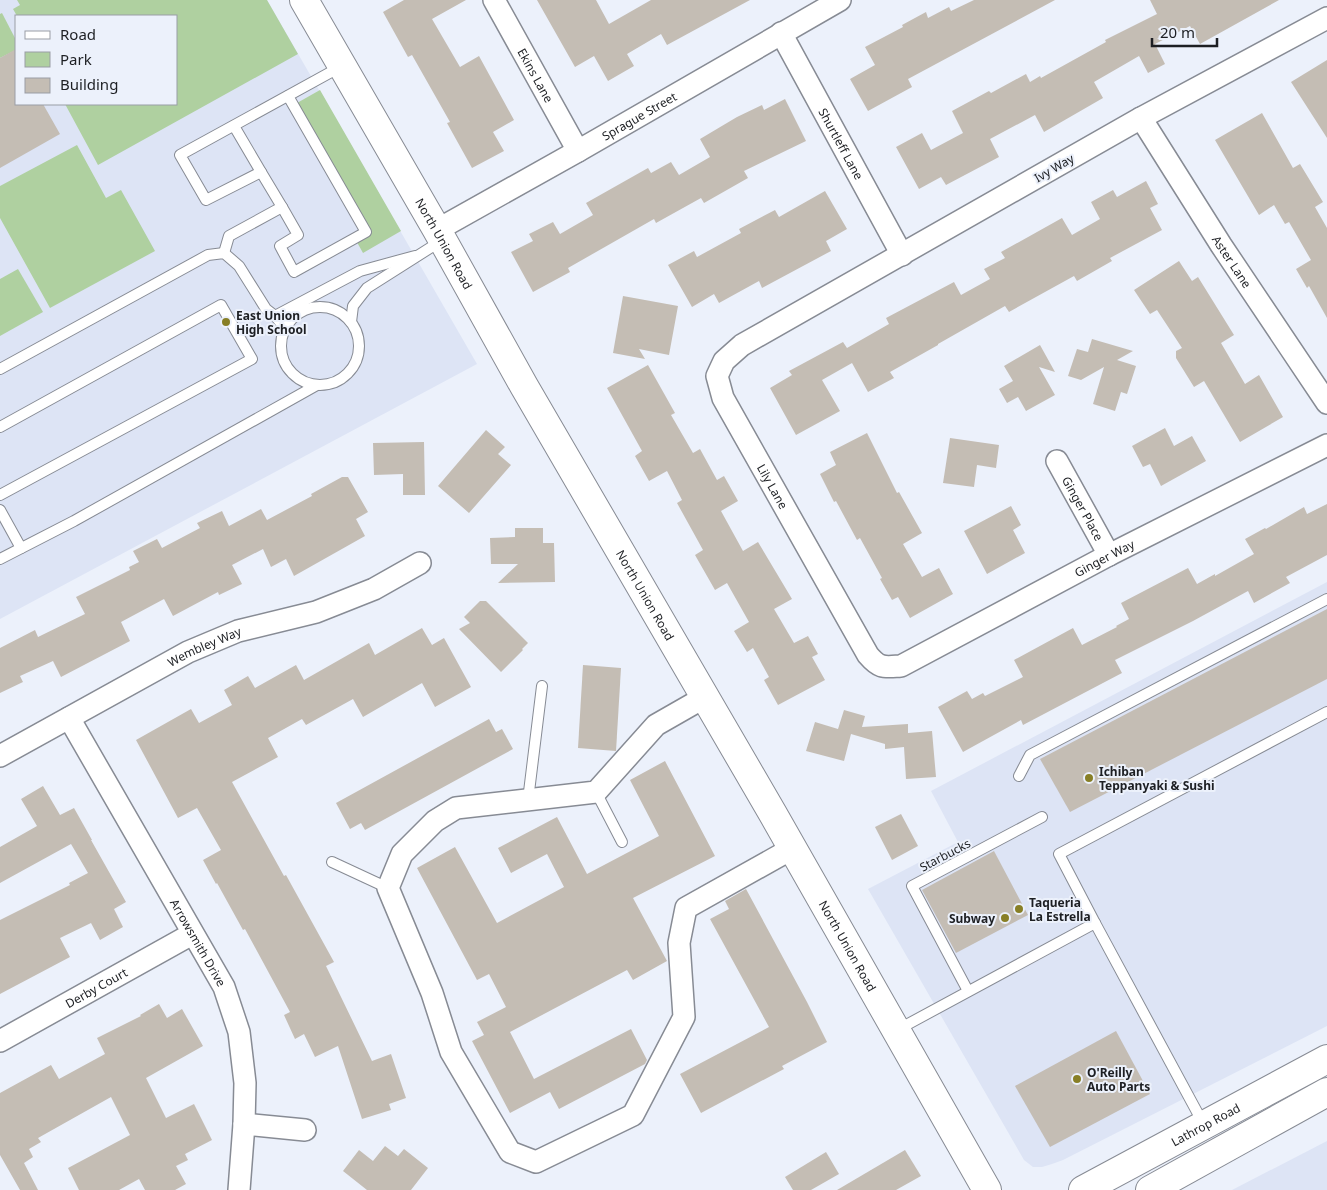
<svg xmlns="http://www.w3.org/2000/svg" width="1327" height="1190" viewBox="0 0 1327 1190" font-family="'Noto Sans',sans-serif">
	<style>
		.built { fill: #dde4f5; fill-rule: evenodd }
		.green { fill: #afd0a0 }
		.building { fill: #c4bdb4 }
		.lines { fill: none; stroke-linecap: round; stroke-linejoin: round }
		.lane-casing { stroke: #878b94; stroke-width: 12 }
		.street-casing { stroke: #878b94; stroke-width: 24 }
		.secondary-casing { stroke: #878b94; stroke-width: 30 }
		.lane { stroke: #fff; stroke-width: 10 }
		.street { stroke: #fff; stroke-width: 21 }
		.secondary { stroke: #fff; stroke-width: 28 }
		.poi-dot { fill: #887f26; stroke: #ecf1fb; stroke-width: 2 }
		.labels { text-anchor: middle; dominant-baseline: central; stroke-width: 4; stroke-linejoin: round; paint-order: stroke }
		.street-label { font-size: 12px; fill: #1d1f23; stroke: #ecf1fb }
		.poi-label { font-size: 12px; font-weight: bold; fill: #1d1f23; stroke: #ecf1fb; text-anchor: start }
	</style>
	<rect width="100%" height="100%" fill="#ecf1fb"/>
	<g class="built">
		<path d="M0,0H267L477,364L0,619ZM16,16H176V104H16Z"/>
		<polygon points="1327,582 1327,1026 1063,1160 1052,1164 1042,1167 1033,1167 1024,1160 868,889 958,842 931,791"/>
		<polygon points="1327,1141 1327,1190 1232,1190"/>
	</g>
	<g class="green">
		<polygon points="17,0 267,0 298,54 98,165 65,104 176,104 176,16 17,16 13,9 20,5"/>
		<polygon points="2,13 16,40 16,50 0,58 0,14"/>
		<polygon points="320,90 401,231 363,253 353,235 367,226 297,103"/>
		<polygon points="77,145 106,198 121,190 155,251 50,308 0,218 0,186"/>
		<polygon points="18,269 43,312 0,336 0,279"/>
	</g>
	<g class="building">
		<polygon points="404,0 466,0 432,19 460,67 479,56 514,120 493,132 504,151 472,168 447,123 450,122 412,55 408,57 383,12"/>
		<polygon points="537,0 596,0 609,24 651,0 750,0 667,45 661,34 627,54 634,66 608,81 594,56 575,67"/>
		<polygon points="974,0 1055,0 908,79 912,87 868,111 850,79 875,65 865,47 903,27 902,25 926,12 928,18 949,7 951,11"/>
		<polygon points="1150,0 1279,0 1200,44 1190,26 1155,44 1165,64 1148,73 1139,56 1094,82 1103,98 1044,132 1035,115 990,139 999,157 946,185 941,177 919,189 896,147 922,133 931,150 963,133 952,111 989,91 991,93 1026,74 1030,82 1040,76 1041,78 1106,42 1105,40 1157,14"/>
		<polygon points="16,49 16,104 43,104 60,134 0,168 0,58"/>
		<polygon points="1327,60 1327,138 1291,82"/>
		<polygon points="785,99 806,141 744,171 748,178 704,203 701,198 656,223 654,219 568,268 570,272 533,292 511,252 533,241 529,234 553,222 560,234 593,215 586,203 648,168 651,173 671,162 679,175 710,157 700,139 737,117 762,105 764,110"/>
		<polygon points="1262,113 1293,168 1300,164 1323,202 1315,207 1327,228 1327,318 1309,286 1307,288 1296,269 1311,260 1289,222 1285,224 1274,205 1259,215 1215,140"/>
		<polygon points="1146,181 1158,204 1150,208 1162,230 1110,258 1112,261 1077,281 1074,276 1009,312 1005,306 938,344 938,345 890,372 894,378 868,392 852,363 822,380 840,411 796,435 770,388 792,375 789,371 843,342 847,348 889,324 886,318 954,282 961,295 990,279 984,269 1005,258 1001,252 1062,218 1072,235 1100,219 1091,202 1113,190 1117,197"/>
		<polygon points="825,191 847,229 826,241 831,251 762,288 759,281 719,303 714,294 692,307 668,265 694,251 697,257 741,233 739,229 775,210 779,217"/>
		<polygon points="1179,261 1192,281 1198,277 1234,335 1221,343 1245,384 1259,375 1283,417 1240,442 1204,381 1194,387 1176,358 1176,351 1182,348 1157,310 1150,314 1134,290"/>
		<polygon points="623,296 678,306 669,355 639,349 645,359 613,353"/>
		<polygon points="1092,339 1133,351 1117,360 1136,366 1127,394 1121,392 1115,411 1093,404 1104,367 1081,380 1068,376 1077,349 1088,352"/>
		<polygon points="1040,345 1055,372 1039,367 1055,395 1026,411 1018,397 1007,403 999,389 1013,381 1004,366"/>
		<polygon points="648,365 675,413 671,415 693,453 700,449 717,480 724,476 738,501 721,511 743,551 758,542 792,599 774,609 794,643 808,636 818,654 812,657 825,680 778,705 764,680 769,677 753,648 747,652 734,631 749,622 727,583 715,590 695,555 703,550 677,503 682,500 667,471 649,481 635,456 642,451 607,388"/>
		<polygon points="1165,428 1174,446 1192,436 1206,461 1161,486 1150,464 1143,467 1132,446"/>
		<polygon points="486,430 505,447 498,454 511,465 469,513 438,486"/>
		<polygon points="867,433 897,493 899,492 922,533 903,544 922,577 939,568 953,594 910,618 898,597 892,600 880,579 882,578 860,538 857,540 836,501 834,502 820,474 836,465 830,452"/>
		<polygon points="950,438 999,445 996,468 977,465 974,487 943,483"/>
		<polygon points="424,442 425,495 403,495 403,474 374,475 373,443"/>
		<polygon points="342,477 348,477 368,512 356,519 365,536 294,576 286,559 271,567 263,549 232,565 242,584 219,595 218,592 173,616 164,599 121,622 130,641 61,677 53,661 20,676 23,682 0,693 0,648 35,630 38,637 85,614 76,597 130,570 129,567 139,562 133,551 157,539 162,548 200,528 197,523 222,511 229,526 261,509 267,520 312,496 311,494"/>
		<polygon points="1327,504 1327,555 1286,577 1290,583 1254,603 1248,591 1193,621 1115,660 1122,673 1023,725 1021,720 963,752 938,707 967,691 972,699 983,693 985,696 1023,677 1014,660 1073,628 1082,645 1117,627 1116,626 1129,619 1121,603 1188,568 1197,584 1215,574 1215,576 1254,554 1245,539 1265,528 1266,529 1304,507 1307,514"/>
		<polygon points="1011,506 1021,525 1013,530 1025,553 987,574 964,531"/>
		<polygon points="515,528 543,528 543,543 554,543 555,582 498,583 518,564 491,564 490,538 515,537"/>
		<polygon points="480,601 486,601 528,643 522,649 523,650 501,672 459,629 470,623 464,617"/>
		<polygon points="1327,609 1327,679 1070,812 1040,759"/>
		<polygon points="422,628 432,645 444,638 471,687 435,707 422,683 363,717 353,699 306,725 302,719 268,738 278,757 232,782 284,876 286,875 334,962 326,966 372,1061 391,1054 406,1098 389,1104 391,1110 362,1119 338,1046 315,1057 304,1034 295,1039 284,1015 290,1012 245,929 243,930 217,883 216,884 203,860 221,850 197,808 178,818 136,740 191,709 199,723 232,705 224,690 248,676 255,688 296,665 304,680 369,643 375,655"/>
		<polygon points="583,665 621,668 616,751 578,748"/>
		<polygon points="844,710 865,716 862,727 908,724 908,733 932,731 936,777 906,779 904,747 885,749 885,744 851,734 844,761 806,751 815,722 838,729"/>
		<polygon points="489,719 496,732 502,729 513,749 365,830 361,823 350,829 336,803"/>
		<polygon points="665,761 715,856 633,898 667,961 633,980 627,970 510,1032 534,1079 631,1029 647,1060 645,1064 559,1109 550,1092 510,1113 472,1041 484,1035 477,1022 506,1007 489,974 477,980 417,868 455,847 497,923 564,887 547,854 511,873 498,848 557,817 587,874 659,836 630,780"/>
		<polygon points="43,786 60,815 74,808 92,840 91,840 126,902 114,909 123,927 100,940 91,923 60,938 70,957 0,994 0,920 70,885 69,883 88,873 71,844 0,883 0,847 37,826 21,799"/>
		<polygon points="901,814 918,846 892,860 875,827"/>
		<polygon points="994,851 1028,915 956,953 922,890"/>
		<polygon points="746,889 807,1002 827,1042 782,1066 784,1069 701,1113 680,1074 769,1027 710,919 729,909 725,901"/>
		<polygon points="159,1004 167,1018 182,1009 203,1046 146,1078 166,1118 194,1104 212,1140 185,1154 188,1160 176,1166 186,1184 175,1190 145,1190 139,1179 119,1190 79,1190 68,1168 130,1135 111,1097 38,1138 41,1142 29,1149 33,1157 24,1163 38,1190 20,1190 0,1155 0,1093 51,1065 59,1079 105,1054 97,1038 141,1016 140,1015"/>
		<polygon points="1116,1031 1150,1094 1050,1147 1015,1086"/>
		<polygon points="385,1146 398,1156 404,1149 428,1168 411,1190 367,1190 343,1171 359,1150 373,1161"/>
		<polygon points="905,1150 921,1176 896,1190 837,1190"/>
		<polygon points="826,1152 839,1174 811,1190 793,1190 785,1177"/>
	</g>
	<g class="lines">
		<g class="lane-casing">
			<g id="lane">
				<polyline points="234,126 261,172"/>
				<polyline points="282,207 298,235 280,246 294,272 366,232 288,96"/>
				<polyline points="224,253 229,236 282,207 261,172 206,200 180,155 342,66"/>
				<circle cx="320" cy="346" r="39"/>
				<polyline points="275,316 360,271 415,256"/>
				<polyline points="351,322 353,306 367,288 441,241"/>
				<polyline points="0,369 208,255 224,253 239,266 266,309 275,316 285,328"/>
				<polyline points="0,427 221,305 252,359 0,495"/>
				<polyline points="0,510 21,548"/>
				<polyline points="0,559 74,521 317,385"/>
				<polyline points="1019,776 1030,755 1327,599"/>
				<polyline points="596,792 622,842"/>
				<polyline points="528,800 542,686"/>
				<polyline points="332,862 388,888"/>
				<polyline points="1095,923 1059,854 1327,712"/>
				<polyline points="968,991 912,886 1042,817"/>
				<polyline points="897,1030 1095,923 1203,1123"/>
			</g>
		</g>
		<g class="street-casing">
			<g id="street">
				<path id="s1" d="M494,0L578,151"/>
				<path id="s2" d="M1327,18L1141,118L742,345L724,361L717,376L723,398L868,655C880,669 884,667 901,666L1109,555L1327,445"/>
				<path id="s3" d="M781,33L902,255"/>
				<path id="s4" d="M1141,118L1221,245L1327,403"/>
				<path id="s5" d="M437,230L578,151L840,0"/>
				<path id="s6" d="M1057,461L1109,555"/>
				<polyline points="705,697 656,725 596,792 456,808 435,821 402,854 388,888 432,993 451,1052 510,1152 536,1162 633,1115 684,1017 679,943 686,908 793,848"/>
				<path id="s7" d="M69,718L224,987L239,1032L245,1083L244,1124L239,1190"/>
				<path id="s8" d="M0,756L188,652L238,631L316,612L374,589L420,563"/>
				<path id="s9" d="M0,1041L192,934"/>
				<polyline points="244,1124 305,1130"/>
			</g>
		</g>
		<g class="secondary-casing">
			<g id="secondary">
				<path id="s10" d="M304,0L437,230L524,386L773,814L987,1190"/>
				<path id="s11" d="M1083,1190L1327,1059"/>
				<polyline points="1150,1190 1327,1092"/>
			</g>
		</g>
		<use href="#lane" class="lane"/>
		<use href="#street" class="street"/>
		<use href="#secondary" class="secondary"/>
	</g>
	<g class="poi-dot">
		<circle cx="226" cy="322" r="5"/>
		<circle cx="1089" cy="778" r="5"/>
		<circle cx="1019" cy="909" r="5"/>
		<circle cx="1005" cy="918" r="5"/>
		<circle cx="1077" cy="1079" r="5"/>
	</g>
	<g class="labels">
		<g class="street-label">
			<text stroke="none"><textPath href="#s1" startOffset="86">Ekins Lane</textPath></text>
			<text stroke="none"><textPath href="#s5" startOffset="232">Sprague Street</textPath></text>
			<text stroke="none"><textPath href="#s3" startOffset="126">Shurtleff Lane</textPath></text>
			<text transform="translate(1054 168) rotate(-30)">Ivy Way</text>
			<text stroke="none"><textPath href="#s10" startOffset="281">North Union Road</textPath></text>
			<text stroke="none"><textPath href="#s4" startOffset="170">Aster Lane</textPath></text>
			<text stroke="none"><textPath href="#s2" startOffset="835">Lily Lane</textPath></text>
			<text stroke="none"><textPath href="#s6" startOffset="54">Ginger Place</textPath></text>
			<text stroke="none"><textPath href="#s2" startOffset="1296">Ginger Way</textPath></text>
			<text stroke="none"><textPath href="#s10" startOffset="686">North Union Road</textPath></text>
			<text stroke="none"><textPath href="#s8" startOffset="232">Wembley Way</textPath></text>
			<text transform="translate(945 855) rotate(-28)">Starbucks</text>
			<text stroke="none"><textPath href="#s7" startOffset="259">Arrowsmith Drive</textPath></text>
			<text stroke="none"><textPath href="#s10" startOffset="1091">North Union Road</textPath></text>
			<text stroke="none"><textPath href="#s9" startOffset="110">Derby Court</textPath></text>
			<text stroke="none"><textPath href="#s11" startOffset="139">Lathrop Road</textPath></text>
		</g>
		<g class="poi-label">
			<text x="236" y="315">East Union<tspan x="236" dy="14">High School</tspan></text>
			<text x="1099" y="771">Ichiban<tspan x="1099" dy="14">Teppanyaki &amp; Sushi</tspan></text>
			<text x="1029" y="902">Taqueria<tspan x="1029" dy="14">La Estrella</tspan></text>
			<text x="995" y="918" text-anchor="end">Subway</text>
			<text x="1087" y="1072">O'Reilly<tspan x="1087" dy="14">Auto Parts</tspan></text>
		</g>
	</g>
	<rect x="15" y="15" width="162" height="90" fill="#ecf1fb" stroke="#999da5"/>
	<rect x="25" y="31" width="25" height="8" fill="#ffffff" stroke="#999da5"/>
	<text x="60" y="40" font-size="15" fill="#1d1f23">Road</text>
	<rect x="25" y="52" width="25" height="15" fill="#afd0a0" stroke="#999da5"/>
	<text x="60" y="65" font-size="15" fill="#1d1f23">Park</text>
	<rect x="25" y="78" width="25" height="15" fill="#c4bdb4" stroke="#999da5"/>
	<text x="60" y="90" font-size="15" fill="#1d1f23">Building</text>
	<path d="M1152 38v8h65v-8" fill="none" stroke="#1d1f23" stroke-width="2.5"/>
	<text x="1160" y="38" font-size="15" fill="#1d1f23" stroke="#ecf1fb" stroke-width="4" paint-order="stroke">20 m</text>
</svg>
